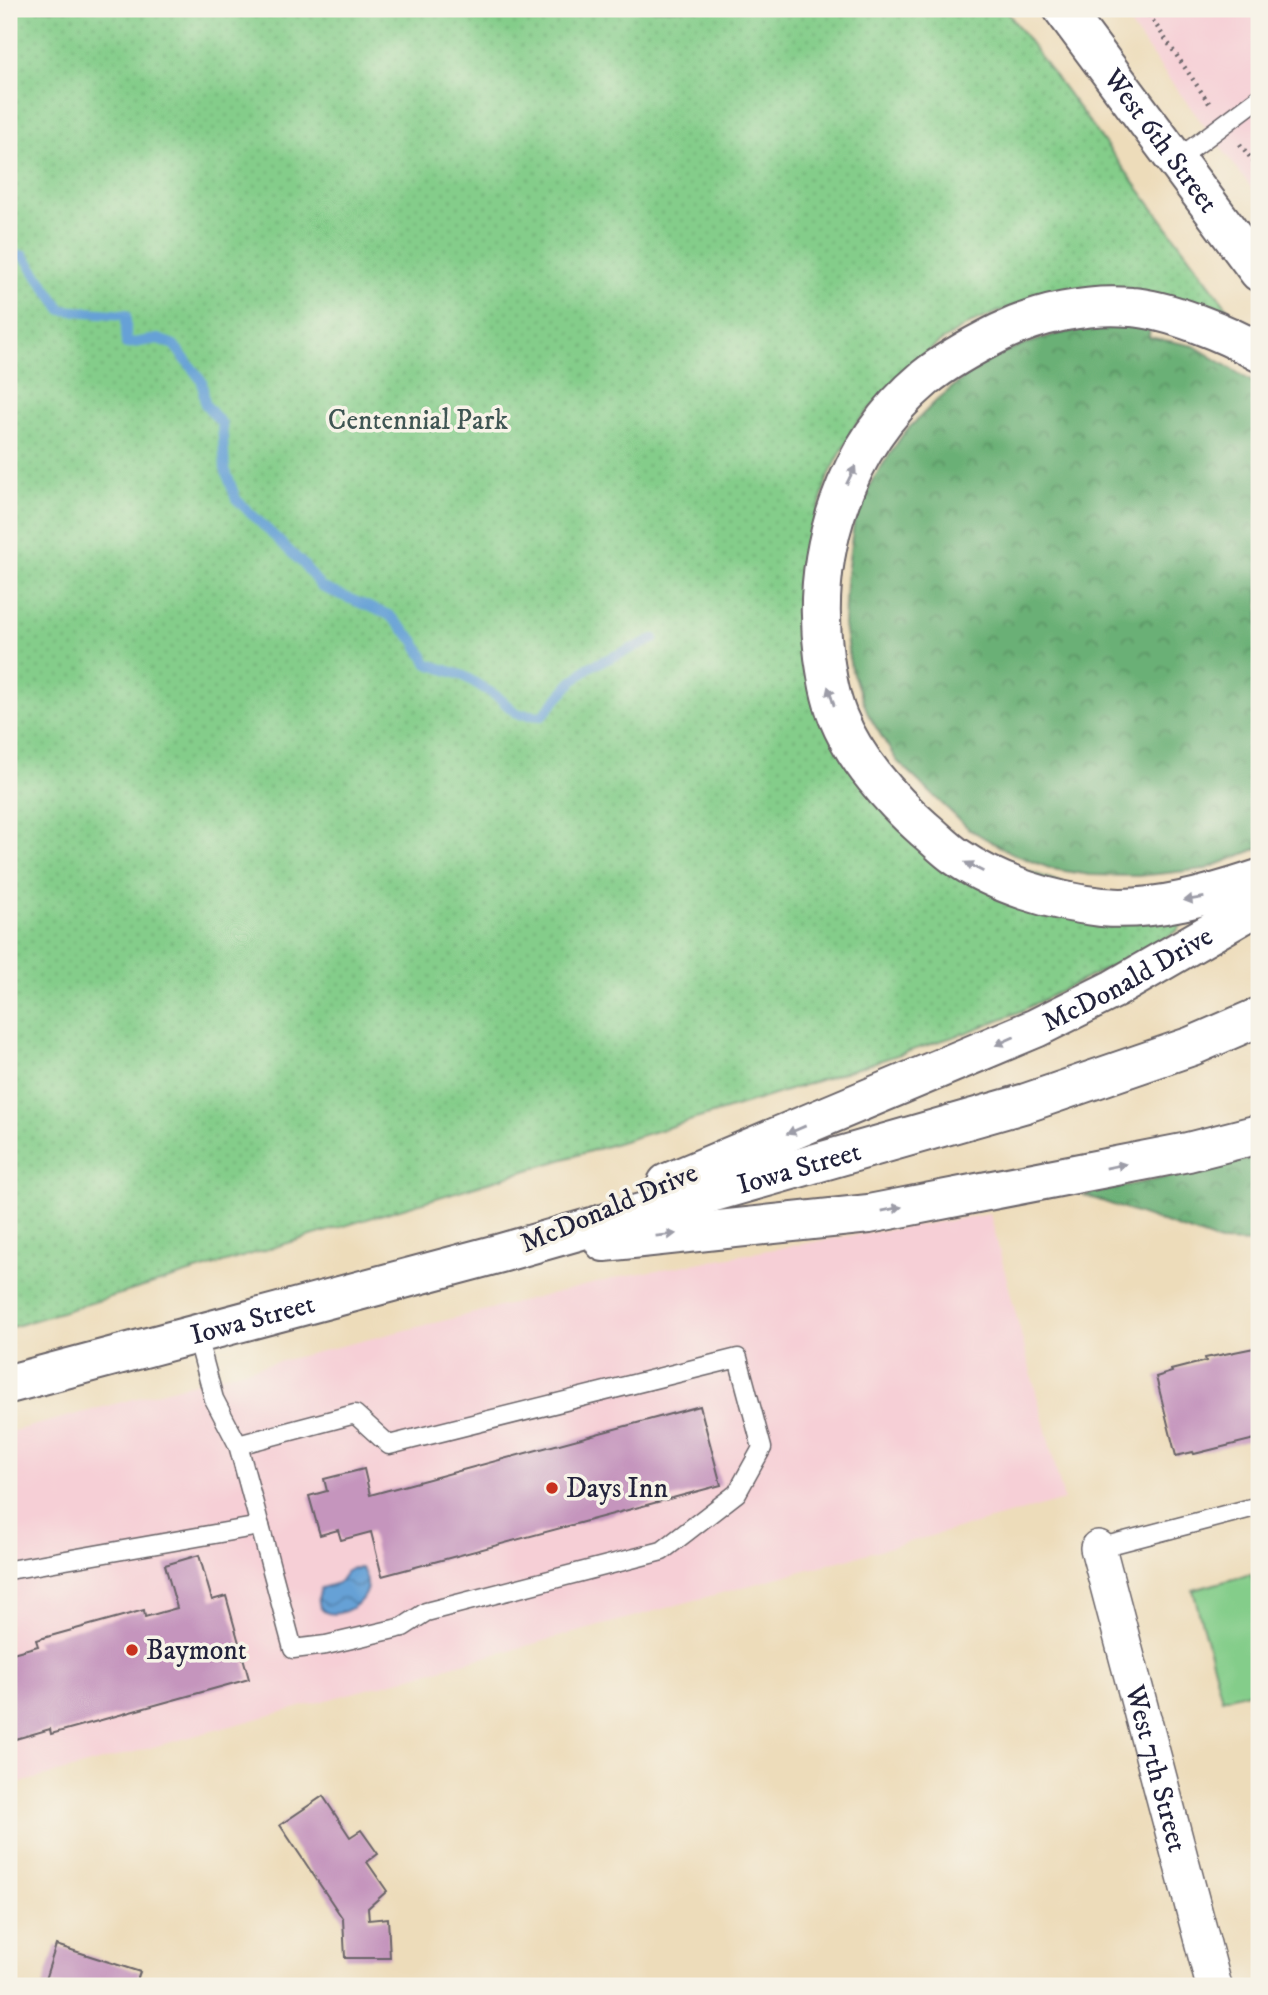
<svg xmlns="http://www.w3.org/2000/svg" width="1268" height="1995" viewBox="0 0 1268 1995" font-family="'IM FELL DW Pica',serif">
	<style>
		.built { fill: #f6cfd6 }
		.grass { fill: #84cd8a; stroke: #537862; stroke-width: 2 }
		.forest { fill: url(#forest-crowns); stroke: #466958; stroke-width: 2 }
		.park { fill: url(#park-dots); stroke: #537862; stroke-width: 2 }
		.water { fill: url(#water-waves); stroke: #446288; stroke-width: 2 }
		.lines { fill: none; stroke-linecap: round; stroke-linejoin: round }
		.stream { stroke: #66a1d6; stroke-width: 10 }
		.building { fill: #c595bd }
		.service-casing { stroke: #696367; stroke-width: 21 }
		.minor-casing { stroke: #696367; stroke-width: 38 }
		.primary-casing { stroke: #696367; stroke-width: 42 }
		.trunk-casing { stroke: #696367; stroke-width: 42 }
		.path { stroke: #696367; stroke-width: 4.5; stroke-dasharray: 2 5; stroke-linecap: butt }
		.service { stroke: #fff; stroke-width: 18 }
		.minor { stroke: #fff; stroke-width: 35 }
		.primary { stroke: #fff; stroke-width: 38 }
		.trunk { stroke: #fff; stroke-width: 38 }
		.oneway { fill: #9c9ca7 }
		.poi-dot { fill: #c8321e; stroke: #f7f3e8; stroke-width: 2.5 }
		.labels { text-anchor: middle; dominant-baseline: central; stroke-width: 7; stroke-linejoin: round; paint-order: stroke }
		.street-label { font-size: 28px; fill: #22223b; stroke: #f7f3e8 }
		.park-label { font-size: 28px; fill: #3f5553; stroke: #f7f3e8 }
		.poi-label { font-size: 28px; fill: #22223b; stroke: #f7f3e8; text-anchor: start }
	</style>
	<defs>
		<pattern id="forest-crowns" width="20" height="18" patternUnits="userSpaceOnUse" patternTransform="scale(1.75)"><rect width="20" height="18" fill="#6bb076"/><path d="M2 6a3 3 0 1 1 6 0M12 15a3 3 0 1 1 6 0" fill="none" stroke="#588f62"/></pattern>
		<pattern id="park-dots" width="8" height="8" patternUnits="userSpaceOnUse" patternTransform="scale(1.75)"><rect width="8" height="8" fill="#84cd8a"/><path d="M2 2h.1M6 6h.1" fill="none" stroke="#72b078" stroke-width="1.8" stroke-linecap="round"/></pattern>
		<pattern id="water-waves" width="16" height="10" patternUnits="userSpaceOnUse" patternTransform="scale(1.75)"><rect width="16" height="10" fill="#66a1d6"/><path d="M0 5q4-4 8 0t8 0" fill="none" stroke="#5483af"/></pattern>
	</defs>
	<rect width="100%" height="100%" fill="#f7f3e8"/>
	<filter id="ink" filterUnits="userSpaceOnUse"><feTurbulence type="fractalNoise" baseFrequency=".0143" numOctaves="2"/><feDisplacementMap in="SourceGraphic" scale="14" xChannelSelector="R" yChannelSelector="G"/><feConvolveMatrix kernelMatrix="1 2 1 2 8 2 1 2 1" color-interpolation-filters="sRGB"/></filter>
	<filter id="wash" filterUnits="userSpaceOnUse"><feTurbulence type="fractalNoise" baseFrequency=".00686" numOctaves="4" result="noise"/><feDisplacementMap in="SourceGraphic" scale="28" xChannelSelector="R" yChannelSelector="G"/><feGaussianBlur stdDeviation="1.57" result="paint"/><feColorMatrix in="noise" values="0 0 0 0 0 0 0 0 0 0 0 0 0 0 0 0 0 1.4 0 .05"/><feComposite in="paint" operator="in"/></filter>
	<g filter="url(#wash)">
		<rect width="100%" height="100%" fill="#eddcba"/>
		<g class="built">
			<polygon points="1119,9 1259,9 1259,198 1169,79"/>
			<polygon points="990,1214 1064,1500 9,1786 9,1432 220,1376 624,1276 841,1237"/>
		</g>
		<polygon class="grass" points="1251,1574 1259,1605 1259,1689 1222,1699 1193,1590"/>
		<g class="forest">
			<polygon points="1120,322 1150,323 1149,337 1194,346 1259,386 1259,848 1206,869 1138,876 1090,875 1052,869 1011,853 969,829 897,761 869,716 851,669 844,625 846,581 854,522 872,481 904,433 937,400 977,367 1012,349 1053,335"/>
			<polygon points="1259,1157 1259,1243 1220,1242 1084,1195"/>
		</g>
		<polygon class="park" points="9,9 1005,9 1232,314 1229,318 1144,292 1109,286 1075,289 1035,297 969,324 937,344 904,371 856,424 827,479 812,533 804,587 894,825 1172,921 1186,920 1177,931 1153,945 1019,1012 965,1033 758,1100 9,1328"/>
		<path class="water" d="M353,1568H361C390,1606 304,1638 321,1588L338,1583L346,1572Z"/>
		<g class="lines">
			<polyline class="stream" points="9,253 24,256 62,310 126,315 126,344 158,339 174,345 202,381 205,404 222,424 225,469 236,499 304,565 321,587 389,615 414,640 428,664 464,676 498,697 517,714 542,716 571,683 589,667 654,639"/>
		</g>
		<g id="blocks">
			<g class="building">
				<polygon points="1259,1347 1259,1438 1194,1454 1193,1452 1176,1456 1156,1377 1172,1372 1171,1370 1206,1361 1205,1358"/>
				<polygon points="700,1406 721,1485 382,1576 371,1532 341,1540 338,1530 320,1535 309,1496 327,1491 324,1479 364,1469 370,1495"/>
				<polygon points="199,1555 212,1600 226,1596 249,1679 51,1734 50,1729 9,1741 9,1654 38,1646 36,1640 144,1610 145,1617 177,1608 165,1565"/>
				<polygon points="323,1796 350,1837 361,1830 378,1854 367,1862 387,1891 368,1908 369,1920 388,1918 390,1958 345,1958 343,1919 280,1825"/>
				<polygon points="56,1945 140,1972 135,1986 43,1986"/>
			</g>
		</g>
	</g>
	<g filter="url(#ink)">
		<use href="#blocks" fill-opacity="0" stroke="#696367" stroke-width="2"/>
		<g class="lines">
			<g class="service-casing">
				<g id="service">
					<polyline points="1175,161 1259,98"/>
					<polyline points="238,1445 355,1414 389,1445 738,1358 762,1448 737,1493 662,1551 426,1612 403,1627 326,1645 293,1649 260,1526"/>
					<polyline points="1098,1548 1259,1506"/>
					<polyline points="9,1570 260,1526 238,1445 214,1399 197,1336"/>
				</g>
			</g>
			<g class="minor-casing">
				<g id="minor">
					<path id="s1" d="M1098,1548L1214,1986"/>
				</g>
			</g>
			<g class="primary-casing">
				<g id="primary">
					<path id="s2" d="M1063,9L1259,272"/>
				</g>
			</g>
			<g class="trunk-casing">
				<g id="trunk">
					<path d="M1259,352C1228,334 1167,309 1131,307C1088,303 1038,314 999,333C973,346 947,360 925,378C844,446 810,554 824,657C827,677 830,697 838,717C855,759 890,799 924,829C935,838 945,849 957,857C997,885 1054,902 1102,907C1153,912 1211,895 1259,879"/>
					<path id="s3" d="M667,1183L1036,1028L1114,989L1259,905"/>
					<polyline points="604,1242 869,1214 1188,1152 1259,1134"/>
					<path id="s4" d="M9,1384L501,1253L1026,1103L1192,1046L1259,1017"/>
				</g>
			</g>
			<g class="path">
				<polyline points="1145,9 1211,106"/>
				<polyline points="1240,144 1259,169"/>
			</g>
			<use href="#service" class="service"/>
			<use href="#minor" class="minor"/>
			<use href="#primary" class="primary"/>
			<use href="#trunk" class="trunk"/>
		</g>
		<defs><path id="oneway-solid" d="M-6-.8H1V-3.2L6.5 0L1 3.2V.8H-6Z" transform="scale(1.75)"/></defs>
		<g class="oneway">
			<use href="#oneway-solid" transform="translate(851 475) rotate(-64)"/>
			<use href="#oneway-solid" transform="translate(831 696) rotate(-108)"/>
			<use href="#oneway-solid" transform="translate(974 867) rotate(-153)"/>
			<use href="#oneway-solid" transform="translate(1194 899) rotate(171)"/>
			<use href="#oneway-solid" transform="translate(1005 1041) rotate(156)"/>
			<use href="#oneway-solid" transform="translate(796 1130) rotate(157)"/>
			<use href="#oneway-solid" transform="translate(1116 1166) rotate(-11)"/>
			<use href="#oneway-solid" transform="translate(892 1209) rotate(-11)"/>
			<use href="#oneway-solid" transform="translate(666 1235) rotate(-6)"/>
		</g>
	</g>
	<g class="poi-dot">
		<circle cx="552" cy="1488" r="7"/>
		<circle cx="132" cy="1650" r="7"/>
	</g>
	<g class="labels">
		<g class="street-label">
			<text stroke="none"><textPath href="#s2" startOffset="164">West 6th Street</textPath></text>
			<text stroke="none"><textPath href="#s3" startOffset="504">McDonald Drive</textPath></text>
			<text stroke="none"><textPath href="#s4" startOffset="819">Iowa Street</textPath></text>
			<text transform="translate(609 1208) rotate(-23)">McDonald Drive</text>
			<text stroke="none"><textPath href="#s4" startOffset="252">Iowa Street</textPath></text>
			<text stroke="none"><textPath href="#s1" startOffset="228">West 7th Street</textPath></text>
		</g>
		<g class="park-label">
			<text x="418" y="420">Centennial Park</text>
		</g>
		<g class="poi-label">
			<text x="566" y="1488">Days Inn</text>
			<text x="146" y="1650">Baymont</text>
		</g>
	</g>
	<rect width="1268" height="1995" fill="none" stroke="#f7f3e8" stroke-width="35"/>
</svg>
